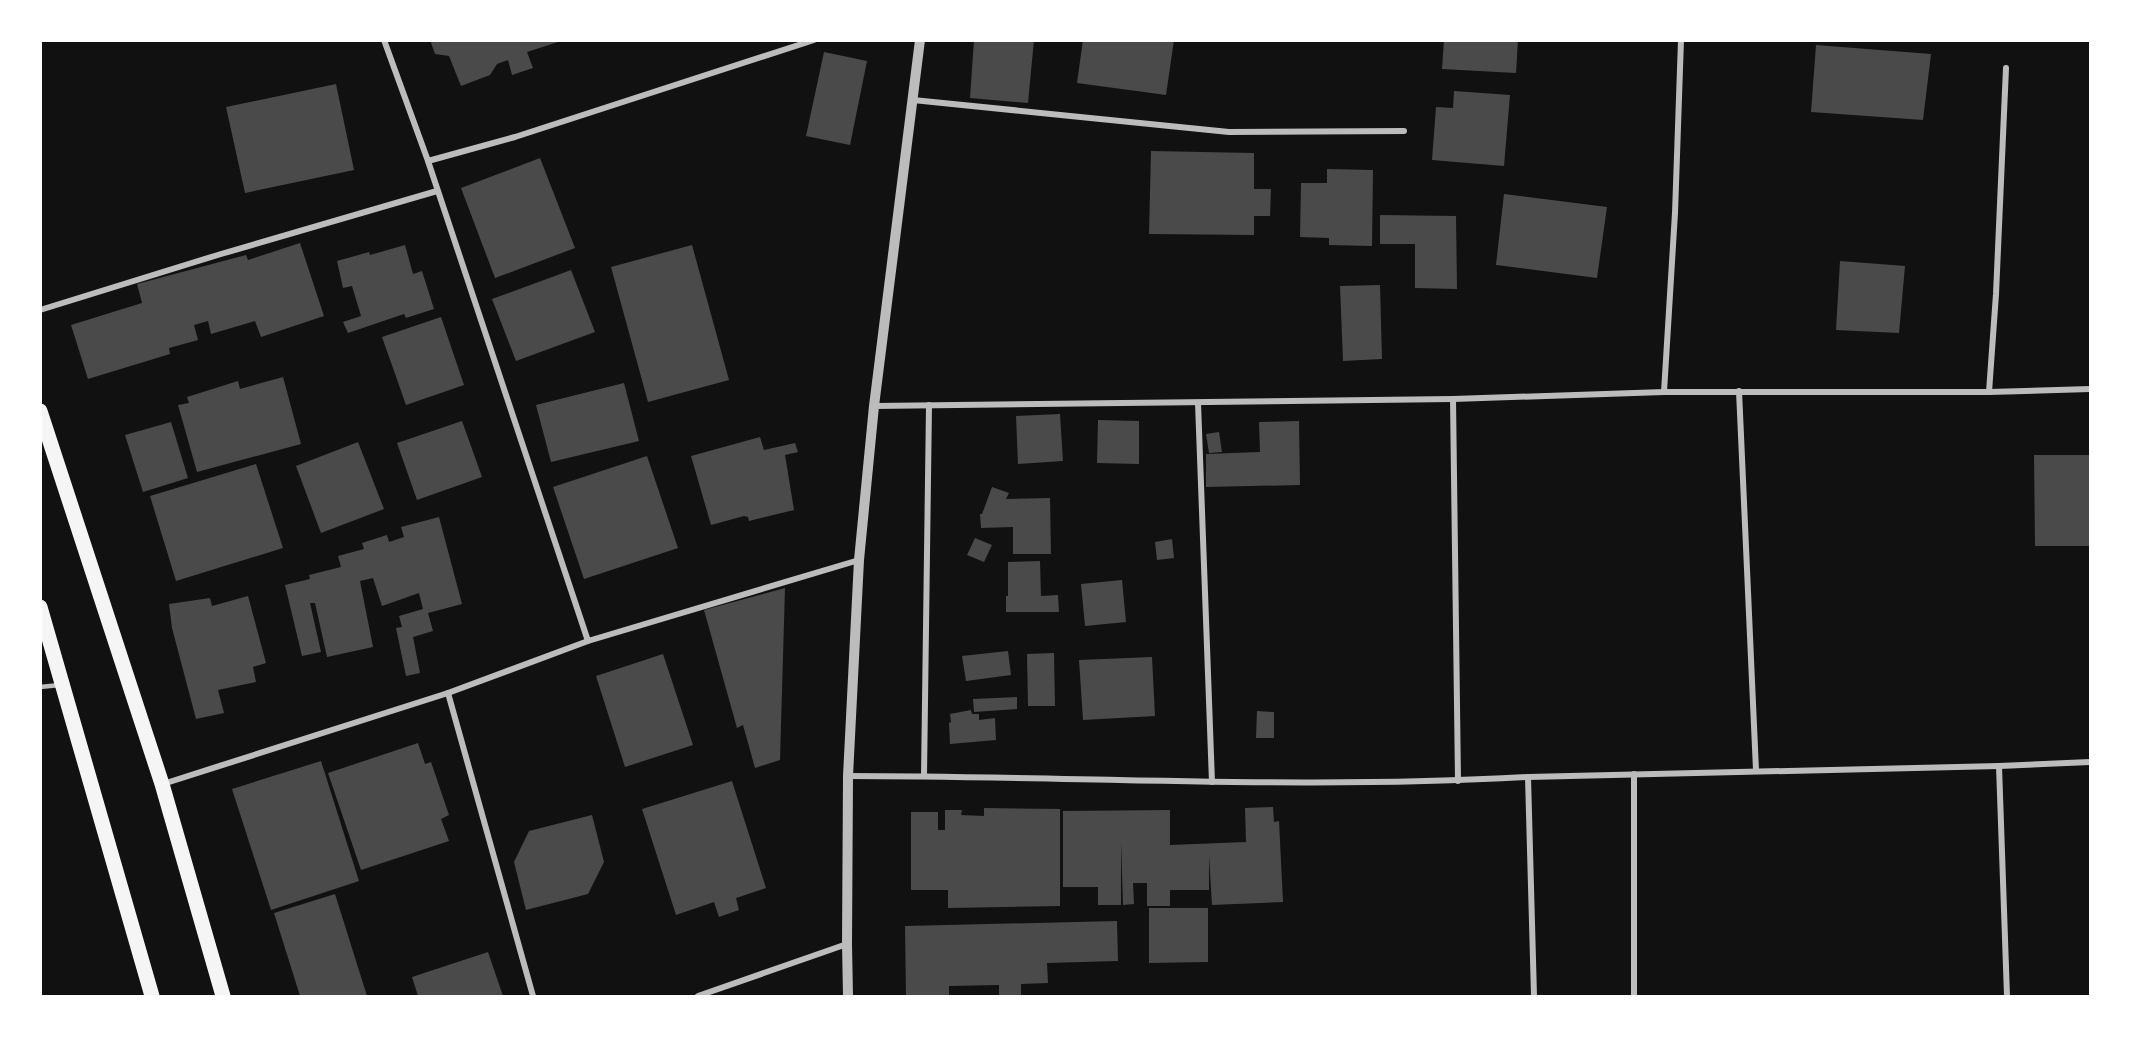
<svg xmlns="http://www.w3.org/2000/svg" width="2131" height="1037" viewBox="0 0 2131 1037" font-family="Overpass,sans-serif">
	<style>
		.building { fill: #4a4a4a }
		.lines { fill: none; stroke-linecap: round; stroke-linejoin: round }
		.service { stroke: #bcbcbc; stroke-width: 4.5 }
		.minor { stroke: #bcbcbc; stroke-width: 6 }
		.tertiary { stroke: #bcbcbc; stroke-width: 10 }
		.primary { stroke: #f5f5f5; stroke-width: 15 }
	</style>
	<rect width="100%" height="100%" fill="#111"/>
	<g class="building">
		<polygon points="430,40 561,40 561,41 527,52 533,68 512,75 508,60 497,64 490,75 461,86 449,56 435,54"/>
		<polygon points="974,40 1034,40 1028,103 970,98"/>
		<polygon points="1083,40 1174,40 1166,95 1077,83"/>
		<polygon points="1444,40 1518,40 1516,73 1442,69"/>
		<polygon points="1816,45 1931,54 1923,120 1811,112"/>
		<polygon points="824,52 867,61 850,145 806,136"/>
		<polygon points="336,84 354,170 245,193 226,107"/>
		<polygon points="1454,91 1510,95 1504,166 1432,160 1436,107 1453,108"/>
		<polygon points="1151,151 1254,153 1254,189 1271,189 1270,216 1254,216 1254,235 1149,234"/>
		<polygon points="540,158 575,248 495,278 461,188"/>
		<polygon points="1327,169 1373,170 1372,246 1329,245 1329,238 1300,237 1301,183 1327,183"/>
		<polygon points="1504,194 1607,207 1597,278 1496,265"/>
		<polygon points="1380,215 1456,216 1457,289 1415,288 1415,244 1380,244"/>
		<polygon points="300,243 324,316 261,337 255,321 211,334 208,321 194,325 198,340 169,348 170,354 88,379 71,325 142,303 137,284 246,255 248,260"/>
		<polygon points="405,245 413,274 422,271 434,309 406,318 404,314 348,333 343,322 361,316 352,286 343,288 337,261 369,252 370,255"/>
		<polygon points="692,245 729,380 648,402 611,267"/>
		<polygon points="1840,261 1905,266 1899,333 1836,330"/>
		<polygon points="571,270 595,332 516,361 492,299"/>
		<polygon points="1380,285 1382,359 1343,361 1340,286"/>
		<polygon points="441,317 464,385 406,405 382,337"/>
		<polygon points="283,377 301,444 197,472 178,405 189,403 187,397 238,381 240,389"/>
		<polygon points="624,383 639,441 551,462 536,405"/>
		<polygon points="1060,414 1063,461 1018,464 1016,416"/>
		<polygon points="1098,420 1139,421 1139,464 1097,463"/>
		<polygon points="462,421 482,477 417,500 397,443"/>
		<polygon points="1299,421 1300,485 1206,487 1206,454 1260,452 1259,422"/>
		<polygon points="171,422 188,478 143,492 125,435"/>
		<polygon points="1219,432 1222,452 1209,453 1206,434"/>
		<polygon points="760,437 764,450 795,443 798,452 785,455 794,510 749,521 748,517 744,516 711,525 691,456"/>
		<polygon points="358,442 384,509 321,533 296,466"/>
		<polygon points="2034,455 2090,455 2090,546 2035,546"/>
		<polygon points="647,456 678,548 584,579 553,487"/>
		<polygon points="256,464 283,548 176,581 150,496"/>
		<polygon points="992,487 1009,493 1006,499 1050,498 1051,554 1013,554 1013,527 981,528 980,514 982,514"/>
		<polygon points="439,517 462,604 428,613 433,631 413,637 420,673 406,676 396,628 402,627 399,616 423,609 419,593 382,606 373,578 360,581 373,647 327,657 315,603 310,603 321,652 302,656 285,585 310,579 309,575 341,567 338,556 364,549 362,543 387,535 389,542 404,537 401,527"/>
		<polygon points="975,538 992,545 984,562 967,555"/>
		<polygon points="1172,539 1174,558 1157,560 1155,542"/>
		<polygon points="1040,561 1041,596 1058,595 1059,612 1006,612 1006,596 1008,596 1008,562"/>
		<polygon points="1122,580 1126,622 1085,626 1081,584"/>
		<polygon points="785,588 780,760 755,768 743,725 737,728 704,610"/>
		<polygon points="248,596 266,663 253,667 256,682 218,690 224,713 196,719 172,628 169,604 210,598 212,606"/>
		<polygon points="1008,651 1011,675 966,681 962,656"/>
		<polygon points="1054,653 1055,706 1028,706 1027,654"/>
		<polygon points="663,654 693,745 625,767 596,676"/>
		<polygon points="1152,657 1155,716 1083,720 1079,660"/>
		<polygon points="1017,697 1017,709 974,712 973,699"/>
		<polygon points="971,710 972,714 979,714 979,720 995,718 996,740 950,744 949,723 951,722 950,714"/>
		<polygon points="1257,711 1274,712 1274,738 1256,738"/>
		<polygon points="418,743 425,764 431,762 449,815 441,819 449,841 361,870 328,773"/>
		<polygon points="321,761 359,881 271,910 232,789"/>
		<polygon points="732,781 766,888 736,898 739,910 719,917 714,902 676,915 642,809"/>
		<polygon points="1273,807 1274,822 1279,821 1283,902 1212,905 1209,856 1209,890 1170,890 1170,906 1147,906 1147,883 1133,883 1134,904 1123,905 1121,842 1121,905 1098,905 1098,887 1063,887 1063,811 1170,810 1170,845 1246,842 1245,808"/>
		<polygon points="984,808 1060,809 1060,906 948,908 948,890 911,890 911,812 938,812 938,830 945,830 945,810 962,810 961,815 984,816"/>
		<polygon points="592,815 604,862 588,894 526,910 514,862 529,831"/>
		<polygon points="335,894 367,996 300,996 274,913"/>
		<polygon points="1149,908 1208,908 1208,962 1149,963"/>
		<polygon points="1117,921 1118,961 1047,963 1048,983 1021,984 1021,996 999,996 999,985 949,986 949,996 906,996 905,926"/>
		<polygon points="488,952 503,996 418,996 412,977"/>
	</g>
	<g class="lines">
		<polyline class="service" points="40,687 60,685"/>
		<g class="minor">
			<polyline points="384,40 428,161 588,641"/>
			<polyline points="913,100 1229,132 1404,131"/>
			<polyline points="428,161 515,137 814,40"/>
			<polyline points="40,310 221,254 437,191"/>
			<polyline points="1739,391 1756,770"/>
			<polyline points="1664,392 1675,213 1681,40"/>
			<polyline points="1989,392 1996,294 2006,68"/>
			<polyline points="1453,399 1458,781"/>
			<polyline points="1198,403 1212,782"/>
			<polyline points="874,406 1453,399 1664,392 1989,392 2090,389"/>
			<polyline points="448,693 533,996"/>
			<polyline points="1999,766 2007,996"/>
			<polyline points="1634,774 1634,996"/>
			<path d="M848,776C1075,776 1302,790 1528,777L1999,766L2090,762"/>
			<polyline points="924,776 929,405"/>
			<polyline points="1528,777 1534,996"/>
			<polyline points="163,784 448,693 588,641 859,560"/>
			<polyline points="698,996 847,944"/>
		</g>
		<polyline class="tertiary" points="848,996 847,944 848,776 859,560 874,406 920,40"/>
		<g class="primary">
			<polyline points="40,411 162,784 223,996"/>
			<polyline points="40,607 152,996"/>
		</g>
	</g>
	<rect width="2131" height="1037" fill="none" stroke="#ffffff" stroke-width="84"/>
</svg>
